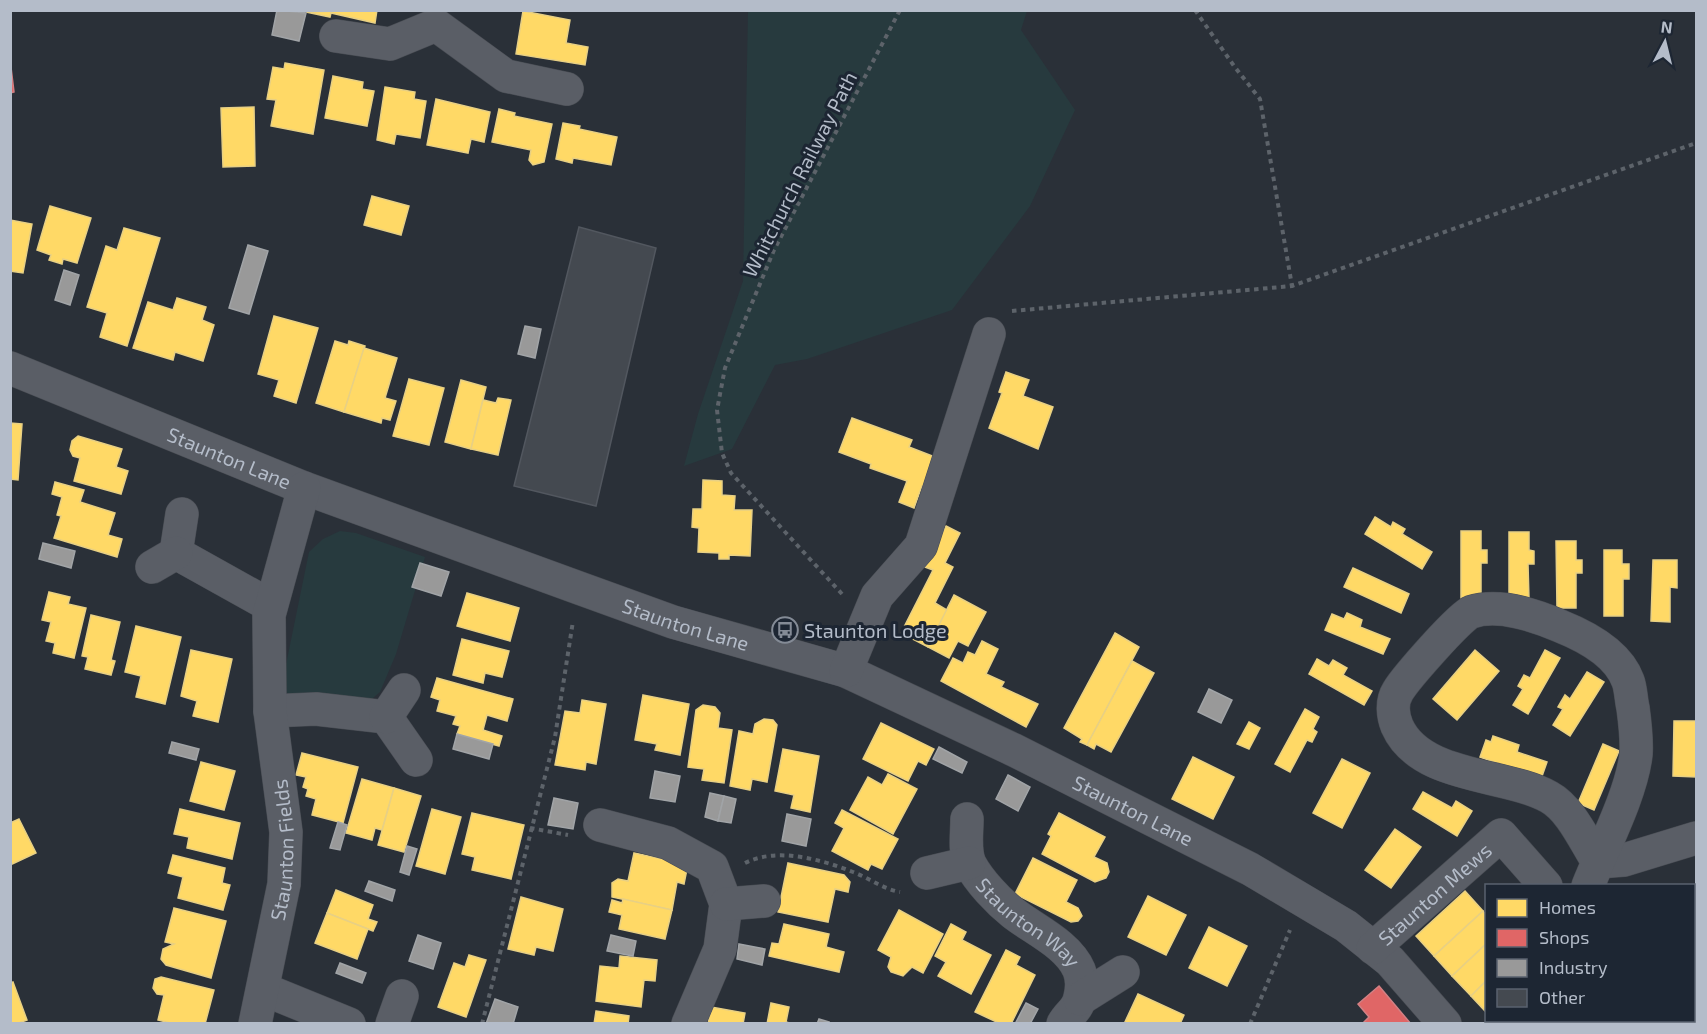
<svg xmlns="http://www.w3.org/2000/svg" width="1707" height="1034" viewBox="0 0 1707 1034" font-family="'Exo 2',sans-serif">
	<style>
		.green { fill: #273a3e }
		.homes { fill: #ffd966; stroke: #e8d084; stroke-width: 1.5 }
		.shops { fill: #e06666; stroke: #d38084; stroke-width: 1.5 }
		.industry { fill: #999; stroke: #a1a4a7; stroke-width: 1.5 }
		.building { fill: #444950; stroke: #52575f; stroke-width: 1.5 }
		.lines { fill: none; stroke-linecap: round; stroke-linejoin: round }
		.minor-casing { stroke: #484c53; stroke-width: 34 }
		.path { stroke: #5d636a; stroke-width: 4; stroke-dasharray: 4.5 4.5; stroke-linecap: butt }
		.minor { stroke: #5a5e66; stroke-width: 33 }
		.labels { text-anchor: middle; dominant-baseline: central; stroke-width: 6; stroke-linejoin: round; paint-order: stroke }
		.street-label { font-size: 20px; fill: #b4bcc9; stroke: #1d2633 }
		.poi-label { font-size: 20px; fill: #b4bcc9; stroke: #1d2633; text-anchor: start }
	</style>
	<rect width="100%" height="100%" fill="#2a3038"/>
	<g class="green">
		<polygon points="748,11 1027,11 1021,30 1075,110 1030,206 952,310 807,359 775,365 732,449 684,466 698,414 743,281"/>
		<polygon points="340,531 356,533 425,557 396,654 380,692 367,703 290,698 282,684 309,552 323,539"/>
	</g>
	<g class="homes">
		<polygon points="377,10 375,23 331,13 330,17 306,12"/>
		<polygon points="523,11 570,20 566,43 588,47 585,65 516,54"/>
		<polygon points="285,63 324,70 313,134 271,126 276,100 267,99 273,67 284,69"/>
		<polygon points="333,76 363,82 362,89 374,91 367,126 325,118"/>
		<polygon points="385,87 415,92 414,99 426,101 420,138 396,134 394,144 377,140"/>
		<polygon points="436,99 490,112 484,142 471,139 468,153 427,145"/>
		<polygon points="254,107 255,166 223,167 221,108"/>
		<polygon points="499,109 515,113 514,116 552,124 544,162 533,165 529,160 531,150 492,142"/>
		<polygon points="563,123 580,126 579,129 617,137 611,165 573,158 572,163 556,159"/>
		<polygon points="372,196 409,206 401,235 364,225"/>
		<polygon points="50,206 91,218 77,263 63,259 62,264 49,260 51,255 37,250"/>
		<polygon points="10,220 32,224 23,273 10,271"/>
		<polygon points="124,228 160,238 127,346 100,337 107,313 87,307 106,246 117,250"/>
		<polygon points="177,298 206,307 202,320 214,325 203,361 175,352 173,360 133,348 148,302 173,310"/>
		<polygon points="274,316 318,328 296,403 274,396 279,380 258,374"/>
		<polygon points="335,341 348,345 349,341 365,346 344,412 316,403"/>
		<polygon points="364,348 397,358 385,398 396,401 390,420 382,418 381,423 344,412"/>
		<polygon points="1006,372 1029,380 1023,396 1053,407 1038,449 989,428 1002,393 999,392"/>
		<polygon points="409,379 444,388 429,445 393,436"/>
		<polygon points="461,380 486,387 471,449 445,442"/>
		<polygon points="498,398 511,400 498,455 471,449 483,400 496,403"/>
		<polygon points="852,418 912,440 909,447 940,459 929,489 922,486 914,508 899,502 907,481 870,468 871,464 839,452"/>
		<polygon points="10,423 22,424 18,480 10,479"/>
		<polygon points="78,436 122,449 116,467 128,471 121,494 74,481 80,458 73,456 70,450 72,441"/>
		<polygon points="703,480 722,481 722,495 735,496 734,510 752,510 750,556 729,555 729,559 719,559 719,553 698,552 699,528 692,527 693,509 702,509"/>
		<polygon points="55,482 84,490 80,502 115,513 108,535 122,539 117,557 54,538 61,516 57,515 62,497 52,494"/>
		<polygon points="1375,517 1391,527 1393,522 1405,529 1402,534 1432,552 1422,569 1365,534"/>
		<polygon points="946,526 960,533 945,563 953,567 935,603 947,610 928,647 901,633 933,570 925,567"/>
		<polygon points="1461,531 1481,531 1481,550 1487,550 1487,563 1481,563 1481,598 1461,598"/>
		<polygon points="1509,532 1529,532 1529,550 1534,551 1534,564 1528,564 1529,599 1509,599"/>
		<polygon points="1556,541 1576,541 1576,560 1582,560 1582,573 1576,573 1576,608 1557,608"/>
		<polygon points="1604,550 1622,550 1622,564 1629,564 1629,579 1623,579 1623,616 1604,616"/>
		<polygon points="1653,560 1677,560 1677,588 1670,587 1670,622 1651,621"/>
		<polygon points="1353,568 1409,594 1401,613 1344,587"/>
		<polygon points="49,592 70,597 68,604 86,608 74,658 53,653 55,643 46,641 51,622 42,620"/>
		<polygon points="467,593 519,608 510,641 457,626"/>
		<polygon points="954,595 986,612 968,646 958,641 949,658 928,647"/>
		<polygon points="1347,613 1362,620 1360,627 1390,639 1383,654 1325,630 1332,614 1344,619"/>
		<polygon points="91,615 120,622 111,660 115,661 111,675 85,669 88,657 82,656"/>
		<polygon points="136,626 181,637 165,704 136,697 141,676 125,672"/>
		<polygon points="1115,633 1139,647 1087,745 1080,742 1082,739 1064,728"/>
		<polygon points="462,639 509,651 502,677 485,673 483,683 453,675"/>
		<polygon points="982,641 998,649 986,674 1004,682 1001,687 1038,704 1026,727 941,681 953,658 963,663 968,652 975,655"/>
		<polygon points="191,650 232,659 218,722 193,716 197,701 181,696"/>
		<polygon points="1475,650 1499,671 1457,720 1433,699"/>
		<polygon points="1545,650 1560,658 1528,714 1513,705 1523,689 1518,686 1524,675 1530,678"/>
		<polygon points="1317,659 1329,666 1333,660 1347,668 1343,675 1372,691 1364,705 1309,674"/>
		<polygon points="1132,661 1154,673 1111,752 1096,744 1094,749 1087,745"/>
		<polygon points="1587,672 1604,682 1570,736 1553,725 1563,709 1558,707 1565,695 1570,699"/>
		<polygon points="437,678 513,699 507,721 487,715 483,730 502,736 499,746 457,734 460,726 453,724 456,716 437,711 440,700 431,697"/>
		<polygon points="643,695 689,704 680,755 655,750 657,744 635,740"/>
		<polygon points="582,700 606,704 596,764 586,762 585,770 555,765 565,711 580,713"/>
		<polygon points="703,705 715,707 720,713 718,728 732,730 724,783 702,780 704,769 688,767 696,710"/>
		<polygon points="1305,709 1319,717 1313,729 1317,732 1312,742 1307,740 1290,772 1275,764"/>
		<polygon points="764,719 773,720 777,725 767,782 752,779 750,790 730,786 739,731 753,734 755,724"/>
		<polygon points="1674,721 1696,721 1696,777 1673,776"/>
		<polygon points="1249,722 1260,728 1249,749 1237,744"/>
		<polygon points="881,723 934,749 926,765 918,761 908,781 863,759"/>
		<polygon points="1493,736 1519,745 1517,752 1547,762 1541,779 1480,757 1486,740 1491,742"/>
		<polygon points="1603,744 1619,751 1594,810 1578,803"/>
		<polygon points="783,749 819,756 810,812 791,808 794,795 775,791"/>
		<polygon points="302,753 358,767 343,823 312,815 316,799 306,796 308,789 303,787 306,777 296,775"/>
		<polygon points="1193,757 1234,777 1213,819 1172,799"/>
		<polygon points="1342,759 1370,773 1342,828 1313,813"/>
		<polygon points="201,762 235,771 224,810 190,801"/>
		<polygon points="888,774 917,789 893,834 850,810 868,777 882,785"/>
		<polygon points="362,779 394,788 382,830 375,828 372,840 346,833"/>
		<polygon points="394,788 421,796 404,852 378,845"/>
		<polygon points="1423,792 1452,808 1456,801 1472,811 1457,836 1413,809"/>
		<polygon points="180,809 240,823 232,859 187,848 189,837 174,834"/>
		<polygon points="432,809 461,817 445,874 416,866"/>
		<polygon points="842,810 898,839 882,869 871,864 868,870 832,851 844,828 835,823"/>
		<polygon points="472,813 524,825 511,879 472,870 475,857 462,854"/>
		<polygon points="1059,813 1105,837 1094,857 1107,863 1109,872 1106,878 1095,882 1042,854 1051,836 1048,834"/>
		<polygon points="19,819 36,853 10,865 10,823"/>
		<polygon points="1395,829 1421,847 1391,888 1365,870"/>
		<polygon points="634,853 688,864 684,884 677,882 672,910 612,897 612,883 618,879 628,881"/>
		<polygon points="173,855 225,868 222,883 230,885 223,910 178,898 183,877 168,873"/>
		<polygon points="1033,858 1077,880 1066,902 1078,908 1082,916 1078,921 1071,922 1015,894"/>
		<polygon points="788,863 844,875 850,882 848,892 835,889 828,922 778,912"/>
		<polygon points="336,890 373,905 368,919 377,922 373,931 327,913"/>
		<polygon points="1465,891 1483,911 1434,956 1416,936"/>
		<polygon points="1148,896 1186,915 1166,955 1128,937"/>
		<polygon points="521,897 563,909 553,951 536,947 534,955 508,949"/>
		<polygon points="623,899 672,910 665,939 619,929 622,915 609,912 612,900 622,903"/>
		<polygon points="174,908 226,921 211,978 166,965 161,959 163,949 174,944 165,942"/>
		<polygon points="899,910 943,934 923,973 912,967 903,976 891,972 888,967 891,957 878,950"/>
		<polygon points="1483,911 1486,915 1486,944 1452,976 1434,956"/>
		<polygon points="327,913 368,929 357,959 315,943"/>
		<polygon points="784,924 829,934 826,947 844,952 839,972 769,956 772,943 779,944"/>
		<polygon points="951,924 966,932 962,940 991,955 971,994 938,976 946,962 935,956"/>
		<polygon points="1209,927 1247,946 1227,986 1189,968"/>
		<polygon points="1486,944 1486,981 1471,996 1452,976"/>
		<polygon points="1006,950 1020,957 1016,965 1035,975 1011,1024 1001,1024 975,1012"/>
		<polygon points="469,955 486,960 466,1017 438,1007 454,963 465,967"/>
		<polygon points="620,956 657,960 655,981 644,980 641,1007 596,1001 600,966 619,968"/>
		<polygon points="161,977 214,990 205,1024 174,1024 158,1020 164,995 157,994 153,988 155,979"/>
		<polygon points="1486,981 1486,1012 1471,996"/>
		<polygon points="13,982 27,1020 16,1024 10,1024 10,983"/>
		<polygon points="1138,994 1184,1015 1180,1024 1124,1024"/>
		<polygon points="771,1003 789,1007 786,1022 793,1024 767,1024"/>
		<polygon points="711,1007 745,1013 743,1024 708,1024"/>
		<polygon points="596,1011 629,1016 628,1024 594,1024"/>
	</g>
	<g class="shops">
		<polygon points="10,59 14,92 10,93"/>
		<polygon points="1379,986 1411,1024 1362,1024 1369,1017 1358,1004"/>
	</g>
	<g class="industry">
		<polygon points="277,10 306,13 299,41 272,35"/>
		<polygon points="248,245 268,251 249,314 229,308"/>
		<polygon points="64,270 79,275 70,305 55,300"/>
		<polygon points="525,326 541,329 535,358 518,354"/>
		<polygon points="43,543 75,551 71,568 39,559"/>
		<polygon points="420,563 449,572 441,596 412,587"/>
		<polygon points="1209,689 1232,700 1221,723 1198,712"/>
		<polygon points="457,734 493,744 489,759 453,749"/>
		<polygon points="172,742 199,749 196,760 169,753"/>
		<polygon points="939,747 967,762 962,773 933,759"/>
		<polygon points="655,771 680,776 675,802 650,798"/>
		<polygon points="1008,775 1030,787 1018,811 996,799"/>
		<polygon points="710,793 724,796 718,821 705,817"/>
		<polygon points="724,796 736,799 731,823 718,821"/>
		<polygon points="554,798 578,803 573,829 548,825"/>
		<polygon points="787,814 811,819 806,846 782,841"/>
		<polygon points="338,822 347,825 340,850 330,848"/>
		<polygon points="407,846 417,849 409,875 400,872"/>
		<polygon points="369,881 395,890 392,901 365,891"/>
		<polygon points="418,935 441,943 433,969 409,961"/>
		<polygon points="611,935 636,941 633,956 607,951"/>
		<polygon points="739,944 765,949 762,965 737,959"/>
		<polygon points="340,963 366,973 362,983 336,973"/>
		<polygon points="495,999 518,1007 513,1024 486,1024"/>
		<polygon points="1026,1003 1038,1009 1030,1024 1015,1024"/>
		<polygon points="819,1019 829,1022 828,1024 817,1024"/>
	</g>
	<polygon class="building" points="579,227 656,248 596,506 514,486"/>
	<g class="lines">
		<g class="minor-casing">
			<g id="minor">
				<polyline points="336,36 390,44 436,25 506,76 567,89"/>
				<path id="s1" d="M10,368L304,488L579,588L673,622L846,671L1014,750L1250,869L1304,901L1346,926L1390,961L1445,1024"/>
				<polyline points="182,514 176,553 271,606"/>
				<polyline points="152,567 176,553"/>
				<polyline points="846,671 877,596 921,546 989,334"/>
				<polyline points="270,711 316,709 386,717 416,760"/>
				<polyline points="386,717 404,690"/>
				<path id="s2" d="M967,819C967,833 964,851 970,864C979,881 998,901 1013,913C1033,929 1068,944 1079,970C1082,978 1082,989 1080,997C1078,1010 1069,1013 1063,1024"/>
				<polyline points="600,825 668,843 712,867 726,904 720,949 688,1024"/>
				<polyline points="1598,862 1624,860 1696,838"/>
				<polyline points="927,873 969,863"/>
				<path d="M1588,886C1603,848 1632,793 1636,754C1637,739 1635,723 1633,708C1631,700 1631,689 1628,681C1618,653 1585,636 1560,626C1535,615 1498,603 1471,612C1460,616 1405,679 1398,691C1391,702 1393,716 1397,726C1420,779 1507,773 1549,797C1571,809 1585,842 1598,862"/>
				<polyline points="726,904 764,901"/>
				<path id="s3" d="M1373,948L1501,835L1546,886"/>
				<polyline points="263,989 349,1024"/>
				<polyline points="1080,999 1123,972"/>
				<path id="s4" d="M255,1024L284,884L286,832L270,711L269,615L304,488"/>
				<polyline points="392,1024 402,996"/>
				<polyline points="1533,1024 1534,1020"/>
			</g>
		</g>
		<g class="path">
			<polyline points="1195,10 1234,66 1260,99 1292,286"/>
			<polyline points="1012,311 1292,286 1696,143"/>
			<polyline points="842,594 731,473 722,453 717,410 725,368 774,250 900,10"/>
			<polyline points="530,828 568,835"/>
			<path d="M745,863C777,847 820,859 853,872C869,878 883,889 900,892"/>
			<polyline points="482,1024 555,737 573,621"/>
			<polyline points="1250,1024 1290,930"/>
		</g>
		<use href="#minor" class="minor"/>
	</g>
	<defs>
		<g id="bus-ring" transform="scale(1.35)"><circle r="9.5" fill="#1d2633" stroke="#848b96" stroke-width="1.5"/><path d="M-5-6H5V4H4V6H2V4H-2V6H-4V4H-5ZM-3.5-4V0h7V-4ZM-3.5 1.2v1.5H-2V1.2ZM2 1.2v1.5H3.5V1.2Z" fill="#848b96"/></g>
	</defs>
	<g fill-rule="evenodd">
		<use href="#bus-ring" x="785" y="630"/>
	</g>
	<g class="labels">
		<g class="street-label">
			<text transform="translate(799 174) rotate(-63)">Whitchurch Railway Path</text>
			<text stroke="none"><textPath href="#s1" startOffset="237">Staunton Lane</textPath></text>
			<text stroke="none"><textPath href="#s1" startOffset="723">Staunton Lane</textPath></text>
			<text stroke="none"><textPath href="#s1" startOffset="1209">Staunton Lane</textPath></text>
			<text stroke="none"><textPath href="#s4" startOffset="177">Staunton Fields</textPath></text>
			<text stroke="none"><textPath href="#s3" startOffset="82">Staunton Mews</textPath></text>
			<text stroke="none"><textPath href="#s2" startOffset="129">Staunton Way</textPath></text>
		</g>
		<g class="poi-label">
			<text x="804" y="630">Staunton Lodge</text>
		</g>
	</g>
	<rect width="1707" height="1034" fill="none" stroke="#b4bcc9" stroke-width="24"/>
	<rect x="1485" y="884" width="210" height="138" fill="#1d2633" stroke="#59626f" stroke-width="1.5"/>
	<rect x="1497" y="899" width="30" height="18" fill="#ffd966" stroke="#59626f" stroke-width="1.5"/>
	<text x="1539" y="914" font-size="18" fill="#b4bcc9">Homes</text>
	<rect x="1497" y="929" width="30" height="18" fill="#e06666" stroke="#59626f" stroke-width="1.5"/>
	<text x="1539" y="944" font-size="18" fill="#b4bcc9">Shops</text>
	<rect x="1497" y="959" width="30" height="18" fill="#999999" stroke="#59626f" stroke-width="1.5"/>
	<text x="1539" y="974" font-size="18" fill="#b4bcc9">Industry</text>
	<rect x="1497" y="989" width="30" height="18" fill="#444950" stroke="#59626f" stroke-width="1.5"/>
	<text x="1539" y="1004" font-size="18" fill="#b4bcc9">Other</text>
	<g transform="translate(1665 42) rotate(7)" stroke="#1d2633" stroke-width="4.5" paint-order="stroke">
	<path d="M0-4.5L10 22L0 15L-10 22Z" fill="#b4bcc9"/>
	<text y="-9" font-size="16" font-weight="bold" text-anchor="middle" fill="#b4bcc9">N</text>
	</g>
</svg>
